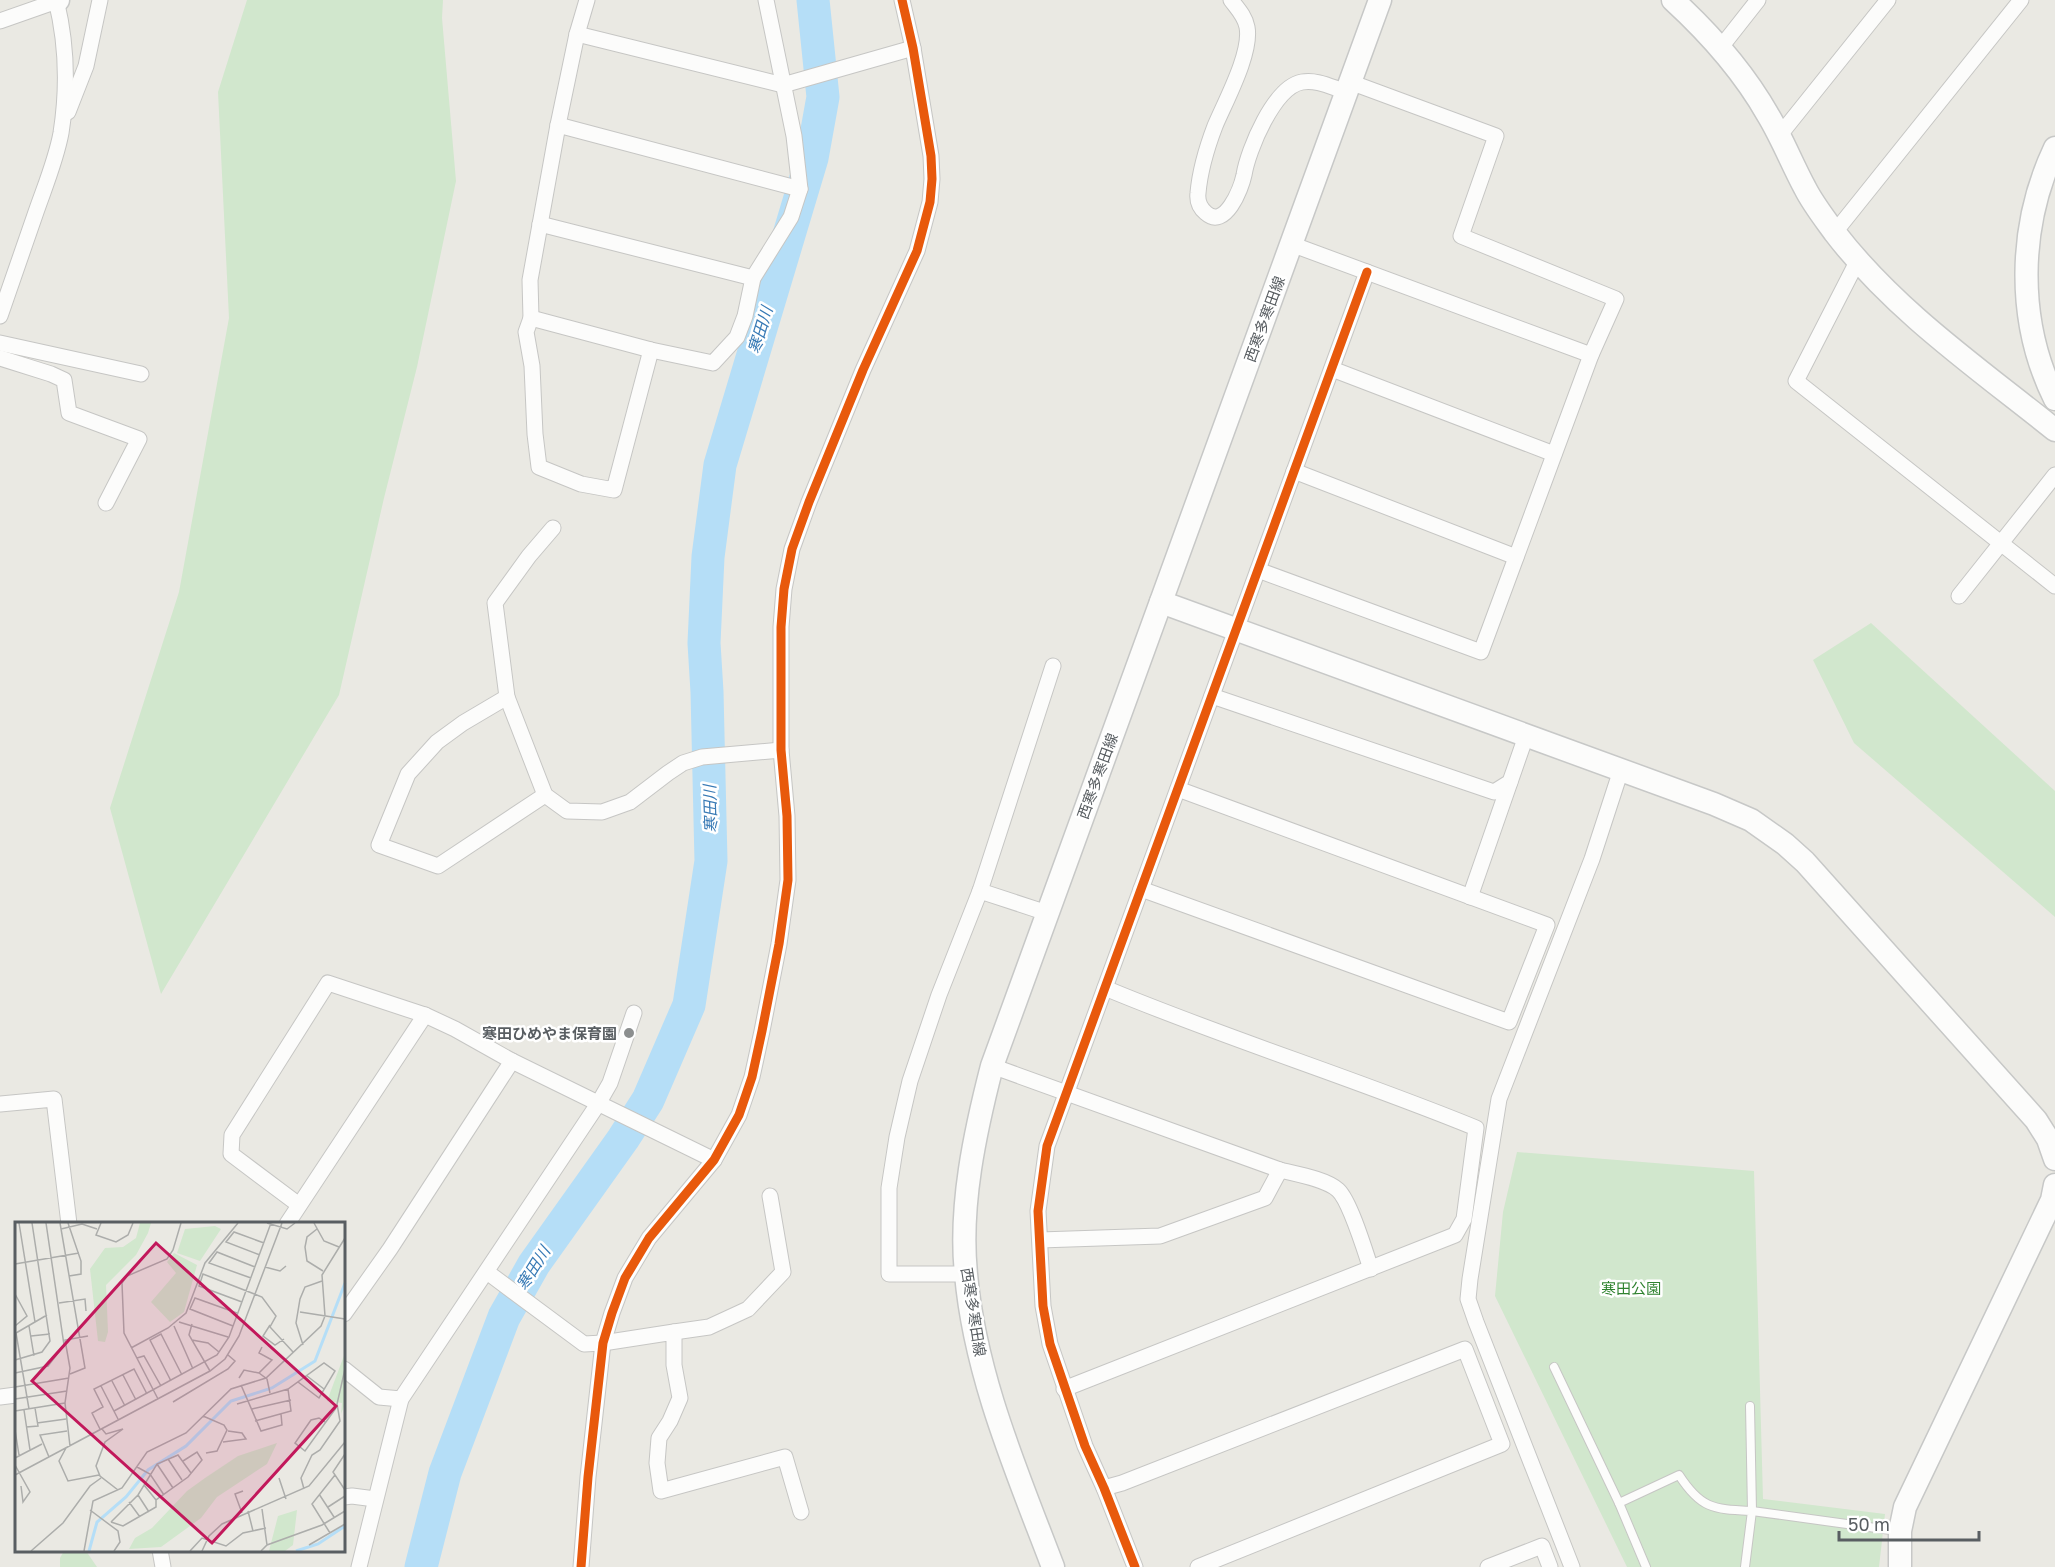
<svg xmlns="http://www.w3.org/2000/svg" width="2055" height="1567" viewBox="0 0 2055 1567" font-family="'Golos Text','Noto Sans JP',sans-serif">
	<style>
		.green { fill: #d1e7cd }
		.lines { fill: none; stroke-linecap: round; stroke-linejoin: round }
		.river { stroke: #b5def7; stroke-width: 33 }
		.lane-casing { stroke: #c6c6c4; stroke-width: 10 }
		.street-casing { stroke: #c6c6c4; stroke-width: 17 }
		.secondary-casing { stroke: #c7c8c7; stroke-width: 25 }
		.lane { stroke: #fcfcfb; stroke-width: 8 }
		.street { stroke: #fcfcfb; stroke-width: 15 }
		.secondary { stroke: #fcfcfb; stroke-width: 22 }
		.cycleway-casing { stroke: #fff; stroke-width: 13 }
		.cycleway { stroke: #e8590c; stroke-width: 9 }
		.poi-dot { fill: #8c8f8f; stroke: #fff; stroke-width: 2 }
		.labels { text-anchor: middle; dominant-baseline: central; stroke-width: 5; stroke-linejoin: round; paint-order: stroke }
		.street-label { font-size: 15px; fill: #595e62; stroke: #fff }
		.poi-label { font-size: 15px; font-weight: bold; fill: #595e62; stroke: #fff; text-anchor: end }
		.park-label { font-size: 15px; fill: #308330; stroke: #fff }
		.water-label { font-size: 16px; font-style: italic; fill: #387ab5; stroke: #fff }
		.inset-river { fill: none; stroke: #b5def7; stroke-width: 3 }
		.inset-road { fill: none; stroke: #acadab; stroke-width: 1.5 }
		.view { fill: #c2185b; fill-opacity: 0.15; stroke: #c2185b; stroke-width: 3 }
		.inset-edge { fill: none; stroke: #595e62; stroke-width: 3 }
	</style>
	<rect width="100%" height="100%" fill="#eae9e3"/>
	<g class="green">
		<polygon points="247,0 443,0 442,18 456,181 417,367 384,498 339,695 161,994 110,808 179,592 229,318 218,92"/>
		<polygon points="1871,623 2055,791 2055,917 1854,743 1813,660"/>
		<polygon points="1517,1152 1754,1171 1763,1499 1885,1514 1879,1567 1627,1567 1495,1296 1503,1212"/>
		<polygon points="64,1551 86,1551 97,1567 60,1567 60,1558"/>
	</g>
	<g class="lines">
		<polyline class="river" points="421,1567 445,1473 504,1317 534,1264 623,1139 648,1100 689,1005 711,861 707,692 704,643 708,557 720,465 812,158 823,97 813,0"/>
		<g class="lane-casing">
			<g id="lane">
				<path d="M1554,1367L1619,1503L1679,1475C1701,1509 1713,1509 1752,1511L1745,1567"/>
				<polyline points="1750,1406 1752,1511 1898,1531"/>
				<polyline points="1619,1503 1646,1567"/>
			</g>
		</g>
		<g class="street-casing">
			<g id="street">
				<polyline points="587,0 577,34 558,125 530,280 531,318 526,332 532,366 535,434 539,467 581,484 614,490 651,350"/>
				<path d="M1231,0C1237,8 1245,16 1247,27C1252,53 1225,102 1215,126C1207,147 1200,170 1198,193C1197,201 1200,208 1206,213C1225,230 1241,189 1244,175C1248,150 1274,87 1302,82C1317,79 1333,88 1347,92"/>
				<polyline points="0,21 57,1"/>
				<polyline points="577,34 783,85 913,48"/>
				<polyline points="1721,47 1758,0"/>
				<polyline points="68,112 86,66 100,0"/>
				<polyline points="558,125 800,189"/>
				<polyline points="1779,136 1888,0"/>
				<polyline points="540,224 753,278"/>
				<polyline points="1835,232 2021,0"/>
				<polyline points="1291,244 1591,355"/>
				<polyline points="1858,260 1796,381 2055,586"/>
				<path d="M0,316C12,281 24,246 36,212C45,186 56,160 61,133C68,88 67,44 56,0"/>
				<polyline points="531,318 651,350 713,363 737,337 745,316 753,278 791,217 800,189 794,136 766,0"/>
				<polyline points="0,343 141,374"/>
				<polyline points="0,358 51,374 64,380 69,413 139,439 106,503"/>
				<polyline points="1332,369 1554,454"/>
				<polyline points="1294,471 1516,557"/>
				<polyline points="553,528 529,556 495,603 507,697 545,795 567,811 602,812 630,802 668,773 683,763 702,757 781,750"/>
				<polyline points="1258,570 1481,652 1591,355 1616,299 1461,236 1496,136 1350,82"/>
				<polyline points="1959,596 2055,475"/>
				<polyline points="1212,696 1494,792 1510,782 1526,736"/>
				<polyline points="507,697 463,723 437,742 408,774 379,845 438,866 545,795"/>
				<polyline points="1141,889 1509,1022 1547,925 1178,789"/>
				<polyline points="980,891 1047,913"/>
				<polyline points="1470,897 1510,782"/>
				<path d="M992,1066L1280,1170C1296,1174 1326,1179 1338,1190C1350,1201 1365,1251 1371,1269"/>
				<polyline points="0,1104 54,1099 69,1224"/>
				<polyline points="299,1205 231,1154 232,1135 328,983 425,1015 455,1029 512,1061 714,1160"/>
				<polyline points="287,1224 425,1015"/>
				<polyline points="1040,1240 1160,1236 1265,1198 1280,1170"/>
				<polyline points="487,1272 584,1344 603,1343 674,1332 674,1365 680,1398 670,1421 659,1438 657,1463 661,1491 785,1457 801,1512"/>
				<polyline points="966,1274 889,1274 889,1188 897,1137 910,1081 939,995 980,891 1053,666"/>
				<polyline points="344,1314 390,1249 512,1061"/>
				<polyline points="674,1332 709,1327 748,1309 783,1272 770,1196"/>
				<polyline points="344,1369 379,1397 401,1399"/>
				<path d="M1064,1389L1455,1235L1464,1219L1476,1128C1354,1078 1227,1039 1105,988"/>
				<polyline points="0,1397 16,1395"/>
				<polyline points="1104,1488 1122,1483 1465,1349 1502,1444 1198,1567"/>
				<polyline points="344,1497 352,1496 375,1499"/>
				<polyline points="160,1550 163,1567"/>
				<polyline points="359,1567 401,1399 598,1104 610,1083 634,1013"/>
				<polyline points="581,1567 588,1477 603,1343 612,1313 625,1278 649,1238 714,1160 739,1115 752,1077 762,1031 779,944 788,880 787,816 781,750 781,627 784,589 792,549 809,502 863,370 917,251 930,202 932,179 931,156 913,48 902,0"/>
				<polyline points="1135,1567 1104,1488 1085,1446 1050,1344 1043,1306 1038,1211 1047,1146 1367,272"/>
				<polyline points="1488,1567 1542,1546 1550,1567"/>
				<polyline points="1572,1567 1476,1322 1468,1299 1470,1279 1499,1099 1592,859 1621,770"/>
			</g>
		</g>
		<g class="secondary-casing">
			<g id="secondary">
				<path d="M1673,0C1710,34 1743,71 1768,115C1782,138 1792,164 1805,188C1813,204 1825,219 1835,233C1895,311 1979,369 2055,430"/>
				<polyline points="57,1 58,0"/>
				<path d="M2055,148C2018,226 2016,321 2055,399"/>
				<polyline points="1161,602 1714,804 1751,820 1785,844 1805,862 2036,1120 2048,1139 2055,1159"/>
				<path d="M1053,1567C1017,1472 975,1376 966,1274C959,1206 975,1132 992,1066L1380,0"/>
				<polyline points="1900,1567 1900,1531 1905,1507 2052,1200 2055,1185"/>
			</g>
		</g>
		<use href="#lane" class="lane"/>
		<use href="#street" class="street"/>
		<use href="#secondary" class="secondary"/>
		<g class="cycleway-casing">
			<g id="cycleway">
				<polyline points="581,1567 588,1477 603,1343 612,1313 625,1278 649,1238 714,1160 739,1115 752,1077 762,1031 779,944 788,880 787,816 781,750 781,627 784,589 792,549 809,502 863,370 917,251 930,202 932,179 931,156 913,48 902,0"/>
				<polyline points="1135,1567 1104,1488 1085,1446 1050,1344 1043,1306 1038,1211 1047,1146 1367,272"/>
			</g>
		</g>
		<use href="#cycleway" class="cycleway"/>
	</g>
	<circle class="poi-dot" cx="629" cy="1033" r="6"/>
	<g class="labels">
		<g class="street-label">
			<text transform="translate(1264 319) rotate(-70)">西寒多寒田線</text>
			<text transform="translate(1097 776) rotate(-70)">西寒多寒田線</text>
			<text transform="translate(974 1312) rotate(81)">西寒多寒田線</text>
		</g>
		<g class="poi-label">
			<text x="617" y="1033">寒田ひめやま保育園</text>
		</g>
		<g class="park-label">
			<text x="1631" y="1288">寒田公園</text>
		</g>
		<g class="water-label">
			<text transform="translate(760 330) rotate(-73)">寒田川</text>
			<text transform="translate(710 809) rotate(-92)">寒田川</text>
			<text transform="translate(533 1268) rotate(-58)">寒田川</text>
		</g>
	</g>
	<g transform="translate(15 1222)">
		<rect width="330" height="330" fill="#eae9e3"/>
		<path d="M125,1H136L133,11L121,33L91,63L93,110L90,120L83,119L75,47L90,26L108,25L121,16ZM200,4L206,7L185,39L162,31L170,7ZM159,31L182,43L169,90L155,100L136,80L161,51L152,40ZM330,131V182L326,192L327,181L312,179ZM262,221L252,242L202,275L186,296L146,325L114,327L120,316L137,306L172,269L190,256L223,234ZM282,288L278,323L270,329H254L263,294Z" fill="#d1e7cd"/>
		<path class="inset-river" d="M74,329L82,300L111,275L133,248L171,224L216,179L257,166L300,139L330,61M281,329L303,322L330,304"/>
		<path class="inset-road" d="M4,1L20,100M45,1L70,146L55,152M53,1L66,39V52L54,54M86,1L81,13L101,20L113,13L118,1M252,1L272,7L280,1M299,1L309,19L324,25M46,7L67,2L82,7M302,7L292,15L290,25L292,39L308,49M245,33L211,20L219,10L249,21M0,42L64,31M250,45L265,49L271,44M236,56L194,41L202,30L240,45M0,72L12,94L0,104M227,80L184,64L188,52L247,75L261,94L255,105L278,130M44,81L70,77L71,89M285,90L330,97M164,100L213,115M177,102L174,113L195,149M255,103L248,114L260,123L269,117M14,104L19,134M159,104L178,147M218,104L175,87L180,76L222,91M1,111L14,187M1,111L32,93M16,114L35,112M177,118L193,121L204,130M288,123L281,101L285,77L290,65L307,59M247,125L244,131L257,138L244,151L252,157L255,171M116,126L153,106L171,91L190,41L223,1M122,136L129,134L146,164M0,138L27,130L35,119L17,1M0,151L33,144L49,123L31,1M108,153L121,178M292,154L309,167M224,156L229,148L244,151M97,159L110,184M156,159L135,118L146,112L167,153M226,163L246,209L267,203L266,192M86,164L103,197M0,165L54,156M0,177L52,169M143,177L109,111L107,61L112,54L152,37L158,28L166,1M158,180L213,147L220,139L213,133M222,182L273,167L309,141L320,149L304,176L283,160M237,187L276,178M9,188L15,228M0,189L50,181M99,189L202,133L214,115L256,1M188,194L209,203L212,208L202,229L191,231M240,199L276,189L273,167M310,200L304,196L296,198L280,221L290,229L321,186M22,201L51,197M11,205L23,204L20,186M85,207L77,191L88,185L79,167L119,147L132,172M87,207L91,212L108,207L90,220L81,244L85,254L103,268M0,208L4,233M208,220L231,217L227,211L213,209M55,224L50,181L55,146L50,118L73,114M51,226L44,239L53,259L84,253M330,232L318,250L330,268M34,235L25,213L52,209M0,236L27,222M153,237L167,258M142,242L158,266M0,243L15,270L8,280L6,264M122,245L135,252L149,273M0,253L195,149L210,137L224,114L267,1M264,256L271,277M129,263L141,278M289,267L286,256L297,233L305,228L325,199L322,182L330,147M304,272L319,295M123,273L134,290M114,280L125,295M313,285L330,274M247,287L252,323M75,288L103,309L105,320L99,329M233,289L238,309M227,291L220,272L228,269M96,300L108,304L141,285V278L173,255L187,238L182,230L168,239M96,300L123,273L142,242L163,233L176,251M315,311L297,282L320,253M294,323L330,302M16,329L48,301L75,264L86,256M69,329L78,279L107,266L132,230L171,211L216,167L251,156L306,104L310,94L307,53L330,16M175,329L187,316L211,324L228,311L251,306M187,329L194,314L207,302L294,264L330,220M246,329L252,323L307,303L330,289"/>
		<path class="view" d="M141,21L321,184L197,321L17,159Z"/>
		<rect width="330" height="330" class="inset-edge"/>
	</g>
	<path d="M1839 1531v9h140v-9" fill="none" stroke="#595e62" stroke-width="3"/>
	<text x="1848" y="1531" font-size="18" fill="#595e62" stroke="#ffffff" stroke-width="4.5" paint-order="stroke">50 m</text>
</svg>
